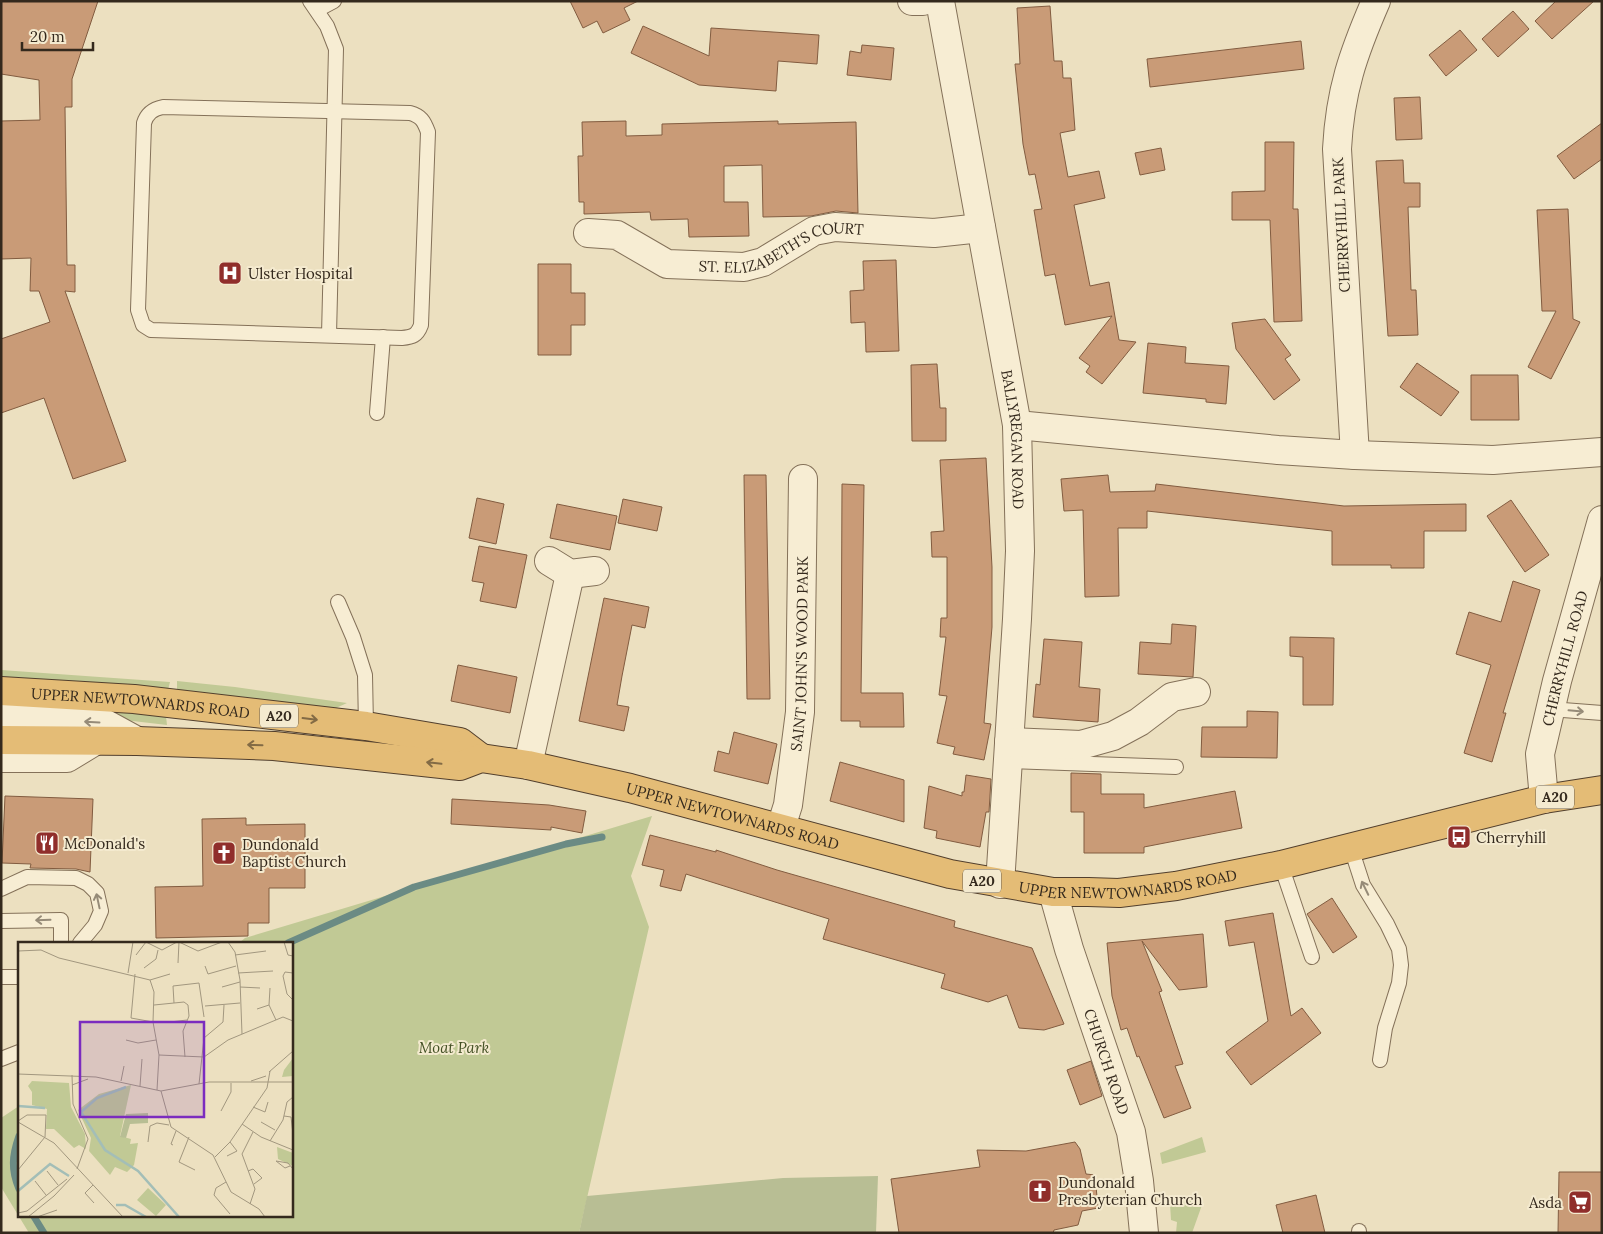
<svg xmlns="http://www.w3.org/2000/svg" width="1603" height="1234" viewBox="0 0 1603 1234" font-family="Lora,serif">
	<style>
		.green { fill: #c1c995 }
		.cemetery { fill: #b8be94 }
		.lines { fill: none; stroke-linecap: round; stroke-linejoin: round }
		.stream { stroke: #6b8b84; stroke-width: 7 }
		.building { fill: #c99b77; stroke: #825c40 }
		.service-casing { stroke: #847159; stroke-width: 16 }
		.minor-casing { stroke: #847159; stroke-width: 30 }
		.tertiary-casing { stroke: #847159; stroke-width: 30 }
		.trunk-casing { stroke: #523f2d; stroke-width: 30 }
		.service { stroke: #f7edd3; stroke-width: 14 }
		.minor { stroke: #f7edd3; stroke-width: 28 }
		.tertiary { stroke: #f7edd3; stroke-width: 28 }
		.trunk { stroke: #e4bc76; stroke-width: 28 }
		.oneway { stroke: #968b78 }
		.oneway2 { stroke: #836b45 }
		.labels { text-anchor: middle; dominant-baseline: central; stroke-width: 4; stroke-linejoin: round; paint-order: stroke }
		.shield { fill: #f4eacf; stroke: #6e6352; stroke-width: 1 }
		.shield-label { font-size: 14px; font-weight: bold; fill: #34291d }
		.street-label { font-size: 15px; fill: #34291d; stroke: #f4eacf }
		.poi-label { font-size: 15px; fill: #34291d; stroke: #f4eacf; text-anchor: start }
		.park-label { font-size: 15px; font-style: italic; fill: #435024; stroke: #f4eacf }
		.inset-river { fill: none; stroke: #a3beb7; stroke-width: 2.5 }
		.inset-road { fill: none; stroke: #a2977f; stroke-width: 1 }
		.view { fill: #7b2cbf; fill-opacity: 0.15; stroke: #7b2cbf; stroke-width: 2.5 }
		.inset-edge { fill: none; stroke: #34291d; stroke-width: 2.5 }
	</style>
	<rect width="100%" height="100%" fill="#ece0c0"/>
	<g class="green">
		<polygon points="1,670 170,682 168,690 1,677"/>
		<polygon points="177,681 235,687 347,703 336,708 177,691"/>
		<polygon points="98,709 166,716 167,725 107,718"/>
		<polygon points="652,816 631,876 649,927 579,1233 29,1233 1,1187 1,1118 19,1106 19,1215 291,1215 291,943 239,943 245,938"/>
		<polygon points="1202,1137 1206,1152 1162,1164 1160,1153"/>
		<polygon points="1200,1196 1202,1205 1192,1233 1176,1233 1177,1222 1171,1220 1170,1204"/>
	</g>
	<polygon class="cemetery" points="878,1176 876,1233 579,1233 587,1196 783,1178"/>
	<g class="lines">
		<g class="stream">
			<polyline points="288,943 414,887 566,844 602,837"/>
			<path d="M19,1136C12,1156 11,1170 19,1189"/>
			<polyline points="33,1215 44,1233"/>
		</g>
	</g>
	<g class="building">
		<polygon points="1,1 98,1 72,79 72,107 65,107 67,265 75,265 75,292 65,291 126,461 73,479 44,398 1,413 1,339 50,322 39,291 30,291 31,258 1,259 1,121 40,120 39,80 1,74"/>
		<polygon points="570,1 638,1 624,8 630,20 603,33 597,21 583,28"/>
		<polygon points="1556,1 1594,1 1552,39 1535,21"/>
		<polygon points="1050,6 1054,61 1062,61 1063,78 1071,78 1075,130 1060,133 1068,177 1099,171 1105,198 1074,205 1090,286 1109,282 1119,340 1136,342 1102,384 1086,372 1090,366 1079,358 1112,316 1065,325 1055,274 1045,276 1034,210 1042,209 1035,174 1029,175 1023,144 1015,64 1020,64 1017,8"/>
		<polygon points="1513,11 1529,29 1498,57 1482,39"/>
		<polygon points="643,26 709,56 711,28 819,35 817,64 778,61 776,91 699,85 631,53"/>
		<polygon points="1460,30 1477,50 1446,76 1429,55"/>
		<polygon points="1301,41 1304,69 1150,87 1147,59"/>
		<polygon points="862,45 894,48 891,80 847,75 850,51 861,53"/>
		<polygon points="1420,97 1422,139 1396,140 1394,98"/>
		<polygon points="626,121 626,136 662,135 662,124 778,121 778,124 856,122 858,213 836,211 811,216 763,217 762,165 724,166 724,202 748,202 749,236 689,237 688,219 651,220 650,212 584,214 584,202 579,202 578,156 583,156 582,122"/>
		<polygon points="1602,123 1602,159 1574,179 1557,156"/>
		<polygon points="1265,142 1294,142 1293,209 1298,209 1302,321 1274,322 1270,220 1232,220 1232,192 1265,191"/>
		<polygon points="1161,148 1165,170 1140,175 1135,153"/>
		<polygon points="1403,160 1404,183 1420,183 1420,207 1408,207 1411,290 1416,290 1418,335 1388,336 1376,161"/>
		<polygon points="1568,209 1573,319 1580,322 1551,379 1528,367 1556,311 1542,311 1537,210"/>
		<polygon points="896,260 899,351 866,352 865,322 851,323 850,291 864,290 863,261"/>
		<polygon points="538,264 571,264 571,293 585,293 585,325 571,325 571,355 538,355"/>
		<polygon points="1265,319 1291,355 1285,359 1300,380 1274,400 1236,349 1232,323"/>
		<polygon points="1148,343 1186,347 1185,363 1229,366 1226,404 1206,402 1206,399 1143,393"/>
		<polygon points="1417,363 1459,392 1441,416 1400,387"/>
		<polygon points="937,364 940,408 946,408 946,441 912,441 911,365"/>
		<polygon points="1471,375 1518,375 1519,420 1471,420"/>
		<polygon points="986,458 992,567 992,627 984,723 991,724 984,760 953,754 955,747 937,743 947,696 939,695 946,637 940,637 941,618 947,618 947,557 932,557 931,532 944,531 940,460"/>
		<polygon points="744,475 766,475 770,699 747,699"/>
		<polygon points="1108,475 1110,492 1155,491 1156,484 1344,506 1466,504 1466,531 1424,531 1424,568 1391,568 1391,565 1332,565 1332,531 1147,511 1147,528 1118,528 1119,596 1085,597 1083,510 1064,511 1061,479"/>
		<polygon points="842,484 864,485 861,693 903,693 904,727 860,727 860,721 841,721"/>
		<polygon points="477,498 504,504 496,544 469,538"/>
		<polygon points="623,499 662,507 657,531 618,523"/>
		<polygon points="1511,500 1549,555 1525,572 1487,516"/>
		<polygon points="557,504 617,516 610,550 550,538"/>
		<polygon points="479,546 527,555 516,608 480,601 484,583 472,581"/>
		<polygon points="1513,581 1540,590 1503,713 1506,713 1492,762 1464,753 1491,665 1456,654 1469,612 1501,622"/>
		<polygon points="604,598 649,607 645,628 632,625 622,676 617,705 629,707 624,731 579,721"/>
		<polygon points="1172,624 1196,626 1193,677 1138,674 1140,642 1171,644"/>
		<polygon points="1290,637 1334,638 1333,705 1303,705 1303,657 1290,656"/>
		<polygon points="1044,639 1082,642 1079,687 1100,689 1098,722 1033,717 1036,684 1040,685"/>
		<polygon points="458,665 517,677 510,713 451,701"/>
		<polygon points="1247,711 1278,712 1277,758 1201,757 1202,727 1247,727"/>
		<polygon points="734,732 777,744 768,784 714,771 718,751 729,754"/>
		<polygon points="840,762 904,780 904,822 830,801"/>
		<polygon points="1071,773 1101,774 1101,794 1144,794 1144,808 1235,791 1242,828 1144,847 1144,853 1084,853 1084,812 1071,812"/>
		<polygon points="966,775 991,779 989,812 986,812 980,847 936,838 937,831 924,828 929,786 962,796 962,792 964,792"/>
		<polygon points="5,796 93,799 90,872 76,869 30,868 31,864 2,863"/>
		<polygon points="452,799 549,805 586,811 582,833 551,827 551,830 451,824"/>
		<polygon points="246,818 246,825 305,824 305,888 269,888 269,923 248,923 248,936 156,938 155,887 203,886 202,819"/>
		<polygon points="650,835 716,852 716,850 777,870 955,921 954,927 1032,948 1064,1024 1044,1030 1019,1028 1007,995 988,1002 941,988 945,974 823,939 829,919 686,874 681,891 660,886 664,870 642,865"/>
		<polygon points="1332,898 1357,937 1333,953 1307,914"/>
		<polygon points="1273,913 1291,1016 1302,1008 1321,1033 1251,1085 1226,1052 1268,1021 1254,942 1229,946 1225,921"/>
		<polygon points="1203,934 1207,987 1179,990 1142,941 1162,991 1159,992 1183,1064 1175,1066 1191,1108 1164,1118 1139,1056 1137,1057 1127,1028 1121,1030 1112,996 1107,943"/>
		<polygon points="1091,1061 1102,1096 1080,1105 1067,1070"/>
		<polygon points="1075,1142 1080,1149 1086,1174 1095,1175 1098,1208 1082,1211 1078,1225 1054,1230 1053,1233 899,1233 891,1179 980,1167 977,1150 1026,1151"/>
		<polygon points="1559,1172 1602,1172 1602,1233 1558,1233"/>
		<polygon points="1316,1195 1325,1233 1283,1233 1276,1205"/>
	</g>
	<g class="lines">
		<g class="service-casing">
			<g id="service">
				<polyline points="310,1 327,26 336,49 329,335"/>
				<polyline points="317,10 334,1"/>
				<path d="M163,107L410,113C421,116 424,121 428,132L421,325C417,336 412,337 402,338L151,330L143,325L138,310L144,123C147,113 153,109 163,107Z"/>
				<polyline points="377,413 383,337"/>
				<polyline points="338,602 353,637 365,675 366,726"/>
				<polyline points="1550,709 1602,713"/>
				<polyline points="1008,761 1176,767"/>
				<polyline points="1351,848 1363,885 1387,924 1399,949 1401,965 1399,983 1385,1028 1380,1060"/>
				<polyline points="1281,865 1312,957"/>
				<polyline points="1,889 27,877 76,878 88,884 97,893 101,911 95,925 80,943"/>
				<polyline points="1,921 61,920 61,943"/>
				<polyline points="1,977 19,977"/>
				<polyline points="1,1059 19,1052"/>
				<polyline points="1359,1233 1359,1231"/>
			</g>
		</g>
		<g class="minor-casing">
			<g id="minor">
				<polyline points="912,1 923,1"/>
				<path id="s1" d="M940,1L1017,425L1020,551L1017,619L1000,884"/>
				<path id="s2" d="M588,233L617,235L667,264L744,267L763,262L814,231L835,227L934,233L981,228"/>
				<polyline points="1017,425 1278,450 1355,455 1493,460 1602,452"/>
				<path d="M1355,455L1337,149C1340,91 1353,54 1376,1"/>
				<polyline points="549,561 570,574 595,571"/>
				<polyline points="1009,742 1081,745 1113,736 1139,722 1172,697 1196,692"/>
				<polyline points="528,765 570,574"/>
				<path id="s3" d="M1544,799L1540,754L1557,681L1602,520"/>
				<path id="s4" d="M781,827L788,805L800,712L803,479"/>
			</g>
		</g>
		<g class="tertiary-casing">
			<g id="tertiary">
				<polyline points="1,718 104,723 137,741"/>
				<polyline points="1,758 67,758 95,741"/>
				<path id="s5" d="M1053,892L1069,949L1131,1132L1139,1181L1144,1233"/>
			</g>
		</g>
		<g class="trunk-casing">
			<g id="trunk">
				<path id="s6" d="M1,691L134,699L366,726L460,742L481,758"/>
				<path id="s7" d="M1,740L137,741L274,746L460,766L481,758L528,765L630,788L950,874L1053,892H1088L1119,893L1176,886L1281,865L1544,799L1602,790"/>
			</g>
		</g>
		<use href="#service" class="service"/>
		<use href="#minor" class="minor"/>
		<use href="#tertiary" class="tertiary"/>
		<use href="#trunk" class="trunk"/>
	</g>
	<defs><path id="oneway-shaft" d="M-6 0H5M1.5-3L5.5 0L1.5 3" fill="none" stroke-width="1.6" stroke-linecap="round" stroke-linejoin="round" transform="scale(1.25)"/></defs>
	<g class="oneway">
		<use href="#oneway-shaft" transform="translate(1576 711) rotate(5)"/>
		<use href="#oneway-shaft" transform="translate(92 722) rotate(-177)"/>
		<use href="#oneway-shaft" transform="translate(1365 888) rotate(-116)"/>
		<use href="#oneway-shaft" transform="translate(98 901) rotate(-102)"/>
		<use href="#oneway-shaft" transform="translate(43 920) rotate(178)"/>
	</g>
	<g class="oneway2">
		<use href="#oneway-shaft" transform="translate(310 719) rotate(7)"/>
		<use href="#oneway-shaft" transform="translate(255 745) rotate(-178)"/>
		<use href="#oneway-shaft" transform="translate(434 763) rotate(-174)"/>
	</g>
	<defs>
		<g id="hospital-square" transform="scale(1.25)"><rect x="-9" y="-9" width="18" height="18" rx="4" fill="#902e2b" stroke="#f4eacf"/><path d="M-5-5h3v3.5h4V-5h3V5h-3V1.5h-4V5h-3Z" fill="#fff"/></g>
		<g id="bus-square" transform="scale(1.25)"><rect x="-9" y="-9" width="18" height="18" rx="4" fill="#902e2b" stroke="#f4eacf"/><path d="M-5-6H5V4H4V6H2V4H-2V6H-4V4H-5ZM-3.5-4V0h7V-4ZM-3.5 1.2v1.5H-2V1.2ZM2 1.2v1.5H3.5V1.2Z" fill="#fff"/></g>
		<g id="restaurant-square" transform="scale(1.25)"><rect x="-9" y="-9" width="18" height="18" rx="4" fill="#902e2b" stroke="#f4eacf"/><path d="M-5-6h1v4h1v-4h1v4h1v-4h1v5L-1.5 .5V6h-2V.5L-5-1ZM5-6V6H3V1.5H1.5Q1.5-4 5-6Z" fill="#fff"/></g>
		<g id="church-square" transform="scale(1.25)"><rect x="-9" y="-9" width="18" height="18" rx="4" fill="#902e2b" stroke="#f4eacf"/><path d="M-1.2-6h2.4v3.5h3.3v2.4h-3.3V6h-2.4V-.1h-3.3v-2.4h3.3Z" fill="#fff"/></g>
		<g id="supermarket-square" transform="scale(1.25)"><rect x="-9" y="-9" width="18" height="18" rx="4" fill="#902e2b" stroke="#f4eacf"/><path d="M-6-5.5h2.5l.6 2H6L4.5 2H-2.5L-4.4-4H-6ZM-1.5 3.2a1.3 1.3 0 1 0 .1 0ZM3 3.2a1.3 1.3 0 1 0 .1 0Z" fill="#fff"/></g>
	</defs>
	<g fill-rule="evenodd">
		<use href="#hospital-square" x="230" y="273"/>
		<use href="#bus-square" x="1459" y="837"/>
		<use href="#restaurant-square" x="47" y="843"/>
		<use href="#church-square" x="224" y="853"/>
		<use href="#church-square" x="1040" y="1191"/>
		<use href="#supermarket-square" x="1580" y="1202"/>
	</g>
	<g class="labels">
		<g class="shield">
			<rect x="260" y="704.5" width="38" height="23" rx="4"/>
			<rect x="1536" y="785.5" width="38" height="23" rx="4"/>
			<rect x="963" y="869.5" width="38" height="23" rx="4"/>
		</g>
		<g class="shield-label">
			<text x="279" y="716">A20</text>
			<text x="1555" y="797">A20</text>
			<text x="982" y="881">A20</text>
		</g>
		<g class="street-label">
			<text transform="translate(1341 225) rotate(-93)">CHERRYHILL PARK</text>
			<text stroke="none"><textPath href="#s2" startOffset="206">ST. ELIZABETH'S COURT</textPath></text>
			<text stroke="none"><textPath href="#s1" startOffset="445">BALLYREGAN ROAD</textPath></text>
			<text stroke="none"><textPath href="#s4" startOffset="175">SAINT JOHN'S WOOD PARK</textPath></text>
			<text stroke="none"><textPath href="#s3" startOffset="144">CHERRYHILL ROAD</textPath></text>
			<text stroke="none"><textPath href="#s6" startOffset="140">UPPER NEWTOWNARDS ROAD</textPath></text>
			<text stroke="none"><textPath href="#s7" startOffset="741">UPPER NEWTOWNARDS ROAD</textPath></text>
			<text stroke="none"><textPath href="#s7" startOffset="1146">UPPER NEWTOWNARDS ROAD</textPath></text>
			<text stroke="none"><textPath href="#s5" startOffset="178">CHURCH ROAD</textPath></text>
		</g>
		<g class="poi-label">
			<text x="248" y="273">Ulster Hospital</text>
			<text x="1476" y="837">Cherryhill</text>
			<text x="64" y="843">McDonald's</text>
			<text x="242" y="844">Dundonald<tspan x="242" dy="17">Baptist Church</tspan></text>
			<text x="1058" y="1182">Dundonald<tspan x="1058" dy="17">Presbyterian Church</tspan></text>
			<text x="1562" y="1202" text-anchor="end">Asda</text>
		</g>
		<g class="park-label">
			<text x="454" y="1047">Moat Park</text>
		</g>
	</g>
	<g transform="translate(18 942)">
		<rect width="275" height="275" fill="#ece0c0"/>
		<path d="M275,116V134L264,135L266,128ZM14,139L51,141L53,165L67,192L68,207L61,203L56,206L36,187H28L29,167L14,163V150L10,144ZM113,143L102,194L113,197L112,202L120,201L116,223L109,230L97,225L92,233L71,209L73,196L60,168L81,152ZM259,205L275,211V224L260,217ZM130,246L148,263L138,274L119,258Z" fill="#c1c995"/>
		<path d="M130,171V181L112,182L108,196L102,195L108,172Z" fill="#b8be94"/>
		<path class="inset-river" d="M108,145L79,156L63,170L87,208L120,229L161,275M0,164L27,166M0,249L32,222L51,234M98,263H107L128,275"/>
		<path class="inset-road" d="M128,0L144,8L159,0M161,0L180,9L204,0M210,0L217,10L222,38L224,92M266,0L270,13L275,14M0,9L23,8L41,16L132,38L136,50L135,80L141,113L139,148M118,13L128,0M217,13L248,9M160,21L161,0M187,24L190,32L218,24M126,26L138,17L140,8M110,31L115,0M220,31L255,29M275,31L267,30L265,34L269,52L275,58M117,32L113,76L135,80M132,38L152,32M204,45L222,40M222,45L242,46M156,61L155,44L181,41L186,75M136,63L166,60L170,63L171,74L165,89L167,115M251,63L252,46M187,64L222,61M239,67L251,63L258,78M152,80L169,78M108,98L120,101L138,98M141,113L186,115L210,98L265,75L275,79M251,130L275,109M0,132L78,135L143,149L191,140H275M54,133L55,162L70,197L59,227M103,139L106,124M233,139L248,134M181,142L186,96L205,80L206,63M54,143L70,137M122,144L124,117M143,149L153,185L195,213L213,250L241,267L247,275M235,165L247,170L250,160M203,169L213,150V141M266,174L273,175L275,192M0,179L9,173H28L27,195L0,228M0,180L36,201L105,275M243,180L257,188M224,182L243,195L275,208M171,195L161,220L177,228M252,199L265,178L269,160L275,155M130,200L132,184L139,181L151,183M155,203L153,202L158,189M209,214L219,209L212,200M197,215L212,200L249,146L252,129M272,224L267,226L258,219L270,221L275,227M29,229L40,243M230,229L235,227L244,236L236,242M17,239L28,253M208,240L198,246L196,253L212,272M75,243L67,251L76,261M232,262L237,247L224,212L235,190M0,271L9,269L49,237M10,275L36,254L56,233M19,275L39,268"/>
		<path class="view" d="M62,80H186V175H62Z"/>
		<rect width="275" height="275" class="inset-edge"/>
	</g>
	<rect width="1603" height="1234" fill="none" stroke="#34291d" stroke-width="5"/>
	<path d="M22 42v8h71v-8" fill="none" stroke="#34291d" stroke-width="2.5"/>
	<text x="30" y="42" font-size="15" fill="#34291d" stroke="#f4eacf" stroke-width="4" paint-order="stroke">20 m</text>
</svg>
